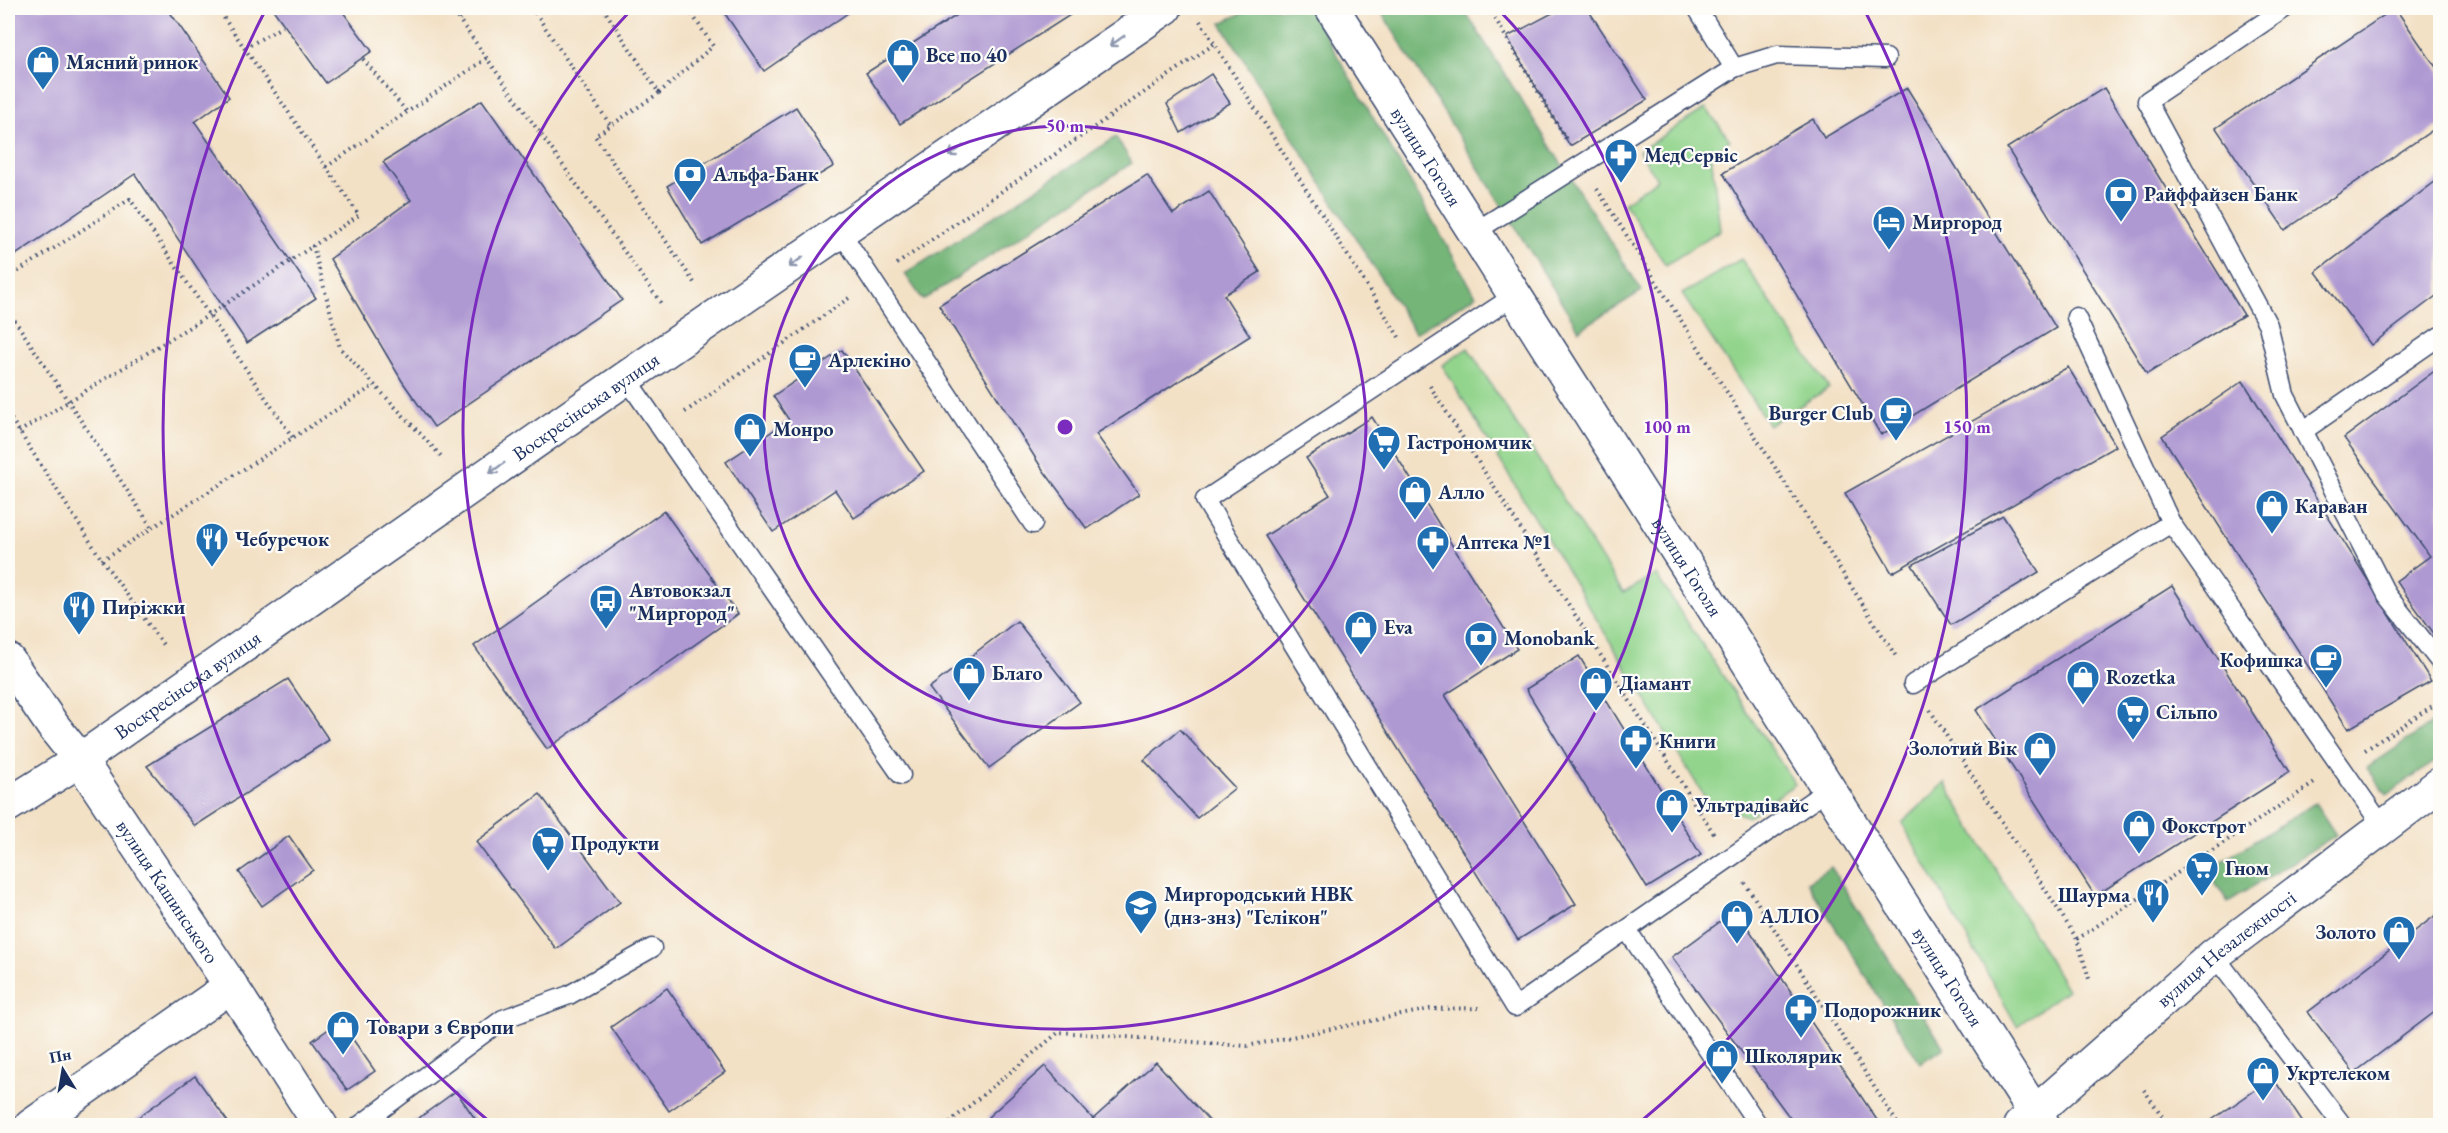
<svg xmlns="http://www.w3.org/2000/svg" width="2448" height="1133" viewBox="0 0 2448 1133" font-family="'EB Garamond',serif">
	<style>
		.green { fill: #92d48c; stroke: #568275; stroke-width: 1.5 }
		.forest { fill: #75b678; stroke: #48726b; stroke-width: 1.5 }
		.building { fill: #af99d2 }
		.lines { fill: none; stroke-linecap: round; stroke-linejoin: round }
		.lane-casing { stroke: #3b4a6e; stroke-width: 21 }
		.street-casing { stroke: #3b4a6e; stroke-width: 36 }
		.secondary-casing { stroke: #3b4a6e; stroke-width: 36 }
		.path { stroke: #3b4a6e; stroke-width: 4; stroke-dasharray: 1.5 4.5; stroke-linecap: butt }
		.lane { stroke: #fff; stroke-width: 18 }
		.street { stroke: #fff; stroke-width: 33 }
		.secondary { stroke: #fff; stroke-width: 33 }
		.oneway { stroke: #8d97ae }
		.ring { fill: none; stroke: #7b2cbf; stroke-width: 3 }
		.labels { text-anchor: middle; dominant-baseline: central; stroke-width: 4.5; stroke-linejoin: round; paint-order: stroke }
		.poi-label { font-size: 20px; font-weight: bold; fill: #1b2f5e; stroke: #fdfcf7; text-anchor: start }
		.street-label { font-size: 20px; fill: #1b2f5e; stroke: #fdfcf7 }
		.centre { fill: #7b2cbf; stroke: #fdfcf7; stroke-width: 3 }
		.ring-label { font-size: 18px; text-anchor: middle; font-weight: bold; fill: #7b2cbf; stroke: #fdfcf7; stroke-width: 4.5; stroke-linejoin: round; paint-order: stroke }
	</style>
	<rect width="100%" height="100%" fill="#fdfcf7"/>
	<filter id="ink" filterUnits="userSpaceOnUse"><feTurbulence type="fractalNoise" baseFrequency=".0167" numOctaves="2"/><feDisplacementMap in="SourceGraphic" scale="12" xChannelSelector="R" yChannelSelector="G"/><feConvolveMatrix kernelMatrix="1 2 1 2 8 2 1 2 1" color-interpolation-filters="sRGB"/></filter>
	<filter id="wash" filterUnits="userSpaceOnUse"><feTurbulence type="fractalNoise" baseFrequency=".008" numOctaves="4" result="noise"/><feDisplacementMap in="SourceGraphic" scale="24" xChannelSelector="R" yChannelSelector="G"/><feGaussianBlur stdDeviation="1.35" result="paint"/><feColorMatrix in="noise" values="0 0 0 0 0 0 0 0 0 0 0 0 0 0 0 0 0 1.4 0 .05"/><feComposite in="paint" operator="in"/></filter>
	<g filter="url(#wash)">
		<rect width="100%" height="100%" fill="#f3e1c6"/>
		<g class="green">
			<polygon points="1706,108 1730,140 1711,153 1720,230 1666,265 1624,203 1657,179 1639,151"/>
			<polygon points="1741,259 1829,388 1769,425 1682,294"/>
			<polygon points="1468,348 1623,593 1656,575 1795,784 1748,817 1707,801 1442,365"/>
			<polygon points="1945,783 2067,990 2017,1026 1902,823"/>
		</g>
		<g class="forest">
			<polygon points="1252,8 1306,8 1311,10 1476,296 1415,333 1221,23"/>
			<polygon points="1379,8 1463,8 1642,291 1579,330"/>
			<polygon points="1116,137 1132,163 923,300 905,274"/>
			<polygon points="2440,718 2440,758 2387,795 2367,768"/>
			<polygon points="2315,803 2336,835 2228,902 2207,871"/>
			<polygon points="1831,867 1944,1048 1920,1063 1807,882"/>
		</g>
		<g id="blocks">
			<g class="building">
				<polygon points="8,8 167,8 229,97 195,122 316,298 247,343 135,174 8,260"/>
				<polygon points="272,8 340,8 372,51 326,83"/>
				<polygon points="721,8 855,8 764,71"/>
				<polygon points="968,8 1081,8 900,124 866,73"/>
				<polygon points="1562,8 1587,8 1647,100 1570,146 1507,37"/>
				<polygon points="2395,8 2440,73 2440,125 2285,230 2216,128"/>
				<polygon points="1211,74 1230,103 1181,133 1167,104"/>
				<polygon points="1907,88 2056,328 1881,435 1723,173 1813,119 1824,138"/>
				<polygon points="2104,88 2244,315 2147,374 2007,148"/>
				<polygon points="482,100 622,300 434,427 402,381 330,259 411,200 383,162"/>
				<polygon points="796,107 834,166 702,245 667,186"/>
				<polygon points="1147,175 1173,214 1209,191 1260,272 1224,295 1250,336 1096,434 1139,494 1087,529 1041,467 939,305"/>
				<polygon points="2440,178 2440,293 2371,345 2316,272"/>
				<polygon points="842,350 924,471 854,518 835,490 773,532 726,462 789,420 773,396"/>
				<polygon points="2068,367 2116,446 1892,573 1845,493"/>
				<polygon points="2440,367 2440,642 2396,581 2430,556 2344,438"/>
				<polygon points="2243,381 2431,681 2348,729 2162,436"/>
				<polygon points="1372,417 1517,649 1445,695 1576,904 1518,940 1265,536 1330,495 1306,458"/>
				<polygon points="664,511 738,614 547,749 474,646"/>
				<polygon points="2003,516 2039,572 1951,625 1912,565"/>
				<polygon points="2172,586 2290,772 2095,896 1976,710"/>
				<polygon points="1017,621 1080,702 989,768 929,688"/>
				<polygon points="1579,656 1701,855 1647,888 1526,689"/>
				<polygon points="288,679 329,740 195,826 147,766"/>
				<polygon points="1180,729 1235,788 1197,818 1144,760"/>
				<polygon points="540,794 620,902 556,949 476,842"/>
				<polygon points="289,836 313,870 262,906 239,872"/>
				<polygon points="1736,910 1881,1126 1796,1126 1672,957"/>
				<polygon points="2440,912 2440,1008 2354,1073 2308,1012"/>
				<polygon points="667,988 725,1072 669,1111 611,1027"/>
				<polygon points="340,1021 375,1071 347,1090 312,1041"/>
				<polygon points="1156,1062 1214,1126 996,1126 988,1117 1045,1066 1093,1119"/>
				<polygon points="195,1076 228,1122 223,1126 126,1126"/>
				<polygon points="2273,1078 2305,1126 2203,1126"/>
				<polygon points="456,1091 480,1126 408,1126"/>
			</g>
		</g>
	</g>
	<g filter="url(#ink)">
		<use href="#blocks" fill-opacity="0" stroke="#3b4a6e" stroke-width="1.5"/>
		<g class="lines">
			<g class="lane-casing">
				<g id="lane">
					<polyline points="2285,8 2147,101 2268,325 2285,395 2387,595 2440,662"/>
					<polyline points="1734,68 1777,55 1886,58"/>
					<polyline points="840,231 1033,524"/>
					<polyline points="1473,233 1734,68 1697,8"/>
					<polyline points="1514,296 1205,500 1515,1007 1829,789"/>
					<polyline points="2076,317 2171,523 2383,827"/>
					<polyline points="626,378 901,775"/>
					<polyline points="2303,431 2440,336"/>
					<polyline points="1913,684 2171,523"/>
					<polyline points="1627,930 1759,1126"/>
					<polyline points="2214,955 2343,1126"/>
					<polyline points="359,1126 503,1019 569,995 652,948"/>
				</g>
			</g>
			<g class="street-casing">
				<g id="street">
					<polyline points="8,660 53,726 80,760"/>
					<polyline points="31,1126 231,986"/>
				</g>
			</g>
			<g class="secondary-casing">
				<g id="secondary">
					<path id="s1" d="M1332,8L2043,1126"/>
					<path id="s2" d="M80,760L231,986L321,1126"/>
					<path id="s3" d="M8,805L80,760L626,378L1165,8"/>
					<path id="s4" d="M2020,1126L2214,955L2440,784"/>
				</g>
			</g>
			<g class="path">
				<polyline points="217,8 359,215 313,246 340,348 441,456"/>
				<polyline points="451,8 663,306"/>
				<polyline points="532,8 611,126"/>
				<polyline points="603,8 659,93 595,136 695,284"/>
				<polyline points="1489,8 1566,139"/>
				<polyline points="459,19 475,8"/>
				<polyline points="1200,21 1399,337"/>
				<polyline points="245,48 285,25"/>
				<polyline points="363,59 407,112"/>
				<polyline points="659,93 713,46 688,8"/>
				<polyline points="326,167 487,58"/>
				<polyline points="1597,189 1897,658"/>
				<polyline points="897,264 1214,44"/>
				<polyline points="8,278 130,199 293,438"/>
				<polyline points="8,310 152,528"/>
				<polyline points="1430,386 1714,834"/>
				<polyline points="685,412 849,298"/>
				<polyline points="8,414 102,560 164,646"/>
				<polyline points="19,432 209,315 313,246"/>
				<polyline points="102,560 375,385"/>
				<polyline points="1930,710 2077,939 2090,982"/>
				<polyline points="2365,750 2440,701"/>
				<polyline points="1745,883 1899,1126"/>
				<polyline points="2077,939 2316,782"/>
				<polyline points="2144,1090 2169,1126"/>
				<polyline points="945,1126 1059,1032 1247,1046 1430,1009 1480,1008"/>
			</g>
			<use href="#lane" class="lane"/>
			<use href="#street" class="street"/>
			<use href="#secondary" class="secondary"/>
		</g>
		<defs><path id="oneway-shaft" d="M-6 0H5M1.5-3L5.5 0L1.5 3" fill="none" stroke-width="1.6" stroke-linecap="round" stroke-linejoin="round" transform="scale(1.5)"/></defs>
		<g class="oneway">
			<use href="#oneway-shaft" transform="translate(1117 41) rotate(145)"/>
			<use href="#oneway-shaft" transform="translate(956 151) rotate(145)"/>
			<use href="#oneway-shaft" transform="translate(796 262) rotate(145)"/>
			<use href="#oneway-shaft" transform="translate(497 468) rotate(145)"/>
		</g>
	</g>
	<g class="ring">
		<circle cx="1065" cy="427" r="301"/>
		<path d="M1498 9A602 602 0 1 1 632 9"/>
		<path d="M491 1123A902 902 0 0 1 265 11M1865 11A902 902 0 0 1 1639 1123"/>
	</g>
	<defs>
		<g id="shop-pin" transform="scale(1.725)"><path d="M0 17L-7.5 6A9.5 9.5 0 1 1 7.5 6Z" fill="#1f6fb2" stroke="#fdfcf7"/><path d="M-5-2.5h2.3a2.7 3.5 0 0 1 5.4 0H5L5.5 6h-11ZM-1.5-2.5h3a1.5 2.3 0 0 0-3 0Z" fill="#fff"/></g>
		<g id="pharmacy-pin" transform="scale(1.725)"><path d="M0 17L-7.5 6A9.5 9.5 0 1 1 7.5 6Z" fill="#1f6fb2" stroke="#fdfcf7"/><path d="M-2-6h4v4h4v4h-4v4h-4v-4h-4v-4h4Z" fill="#fff"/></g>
		<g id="bank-pin" transform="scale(1.725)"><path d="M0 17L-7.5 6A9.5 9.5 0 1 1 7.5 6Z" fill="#1f6fb2" stroke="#fdfcf7"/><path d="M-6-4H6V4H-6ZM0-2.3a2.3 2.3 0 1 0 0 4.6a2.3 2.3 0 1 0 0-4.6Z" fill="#fff"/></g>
		<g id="hotel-pin" transform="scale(1.725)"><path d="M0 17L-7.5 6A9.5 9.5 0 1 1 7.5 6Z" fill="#1f6fb2" stroke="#fdfcf7"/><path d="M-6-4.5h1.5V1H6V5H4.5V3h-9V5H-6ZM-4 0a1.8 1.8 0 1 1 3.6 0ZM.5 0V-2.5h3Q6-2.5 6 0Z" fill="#fff"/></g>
		<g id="cafe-pin" transform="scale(1.725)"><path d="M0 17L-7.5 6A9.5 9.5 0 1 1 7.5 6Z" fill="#1f6fb2" stroke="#fdfcf7"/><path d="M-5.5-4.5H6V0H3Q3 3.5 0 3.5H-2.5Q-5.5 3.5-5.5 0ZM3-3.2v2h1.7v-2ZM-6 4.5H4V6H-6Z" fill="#fff"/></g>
		<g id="supermarket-pin" transform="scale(1.725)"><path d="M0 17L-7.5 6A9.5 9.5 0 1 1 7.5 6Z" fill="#1f6fb2" stroke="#fdfcf7"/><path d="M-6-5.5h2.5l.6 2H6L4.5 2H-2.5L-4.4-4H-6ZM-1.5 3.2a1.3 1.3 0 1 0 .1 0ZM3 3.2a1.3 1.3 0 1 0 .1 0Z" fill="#fff"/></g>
		<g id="restaurant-pin" transform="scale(1.725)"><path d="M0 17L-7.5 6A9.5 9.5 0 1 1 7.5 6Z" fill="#1f6fb2" stroke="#fdfcf7"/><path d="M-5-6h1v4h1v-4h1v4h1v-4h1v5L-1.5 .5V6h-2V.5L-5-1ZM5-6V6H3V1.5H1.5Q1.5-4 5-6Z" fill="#fff"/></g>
		<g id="bus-pin" transform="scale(1.725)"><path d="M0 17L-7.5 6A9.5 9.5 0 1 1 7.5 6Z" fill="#1f6fb2" stroke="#fdfcf7"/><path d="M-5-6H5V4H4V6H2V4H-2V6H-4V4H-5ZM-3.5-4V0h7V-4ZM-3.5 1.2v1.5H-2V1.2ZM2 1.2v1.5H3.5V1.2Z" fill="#fff"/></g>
		<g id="school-pin" transform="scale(1.725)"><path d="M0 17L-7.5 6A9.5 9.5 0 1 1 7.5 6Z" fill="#1f6fb2" stroke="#fdfcf7"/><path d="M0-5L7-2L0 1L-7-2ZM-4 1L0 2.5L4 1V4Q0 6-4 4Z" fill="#fff"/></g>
	</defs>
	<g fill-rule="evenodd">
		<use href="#shop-pin" x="903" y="55"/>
		<use href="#shop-pin" x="43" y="62"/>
		<use href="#pharmacy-pin" x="1621" y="155"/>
		<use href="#bank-pin" x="690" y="174"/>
		<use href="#bank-pin" x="2121" y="194"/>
		<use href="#hotel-pin" x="1889" y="222"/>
		<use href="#cafe-pin" x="805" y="360"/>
		<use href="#cafe-pin" x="1896" y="413"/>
		<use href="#shop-pin" x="750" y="429"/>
		<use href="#supermarket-pin" x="1384" y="442"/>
		<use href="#shop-pin" x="1415" y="492"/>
		<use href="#shop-pin" x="2272" y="506"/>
		<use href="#restaurant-pin" x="212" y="539"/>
		<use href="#pharmacy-pin" x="1433" y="542"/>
		<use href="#bus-pin" x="606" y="601"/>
		<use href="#restaurant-pin" x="79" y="607"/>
		<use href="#shop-pin" x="1361" y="627"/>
		<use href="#bank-pin" x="1481" y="638"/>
		<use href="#cafe-pin" x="2326" y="660"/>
		<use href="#shop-pin" x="969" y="673"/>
		<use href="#shop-pin" x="2083" y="677"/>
		<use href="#shop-pin" x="1596" y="683"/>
		<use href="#supermarket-pin" x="2133" y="712"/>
		<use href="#pharmacy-pin" x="1636" y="741"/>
		<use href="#shop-pin" x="2040" y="748"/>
		<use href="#shop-pin" x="1672" y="805"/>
		<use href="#shop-pin" x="2139" y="826"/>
		<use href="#supermarket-pin" x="548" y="843"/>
		<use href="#supermarket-pin" x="2202" y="868"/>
		<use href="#restaurant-pin" x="2153" y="895"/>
		<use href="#school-pin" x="1141" y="906"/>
		<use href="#shop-pin" x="1737" y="916"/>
		<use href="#shop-pin" x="2399" y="932"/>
		<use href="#pharmacy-pin" x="1801" y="1010"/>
		<use href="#shop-pin" x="343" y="1027"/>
		<use href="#shop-pin" x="1722" y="1056"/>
		<use href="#shop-pin" x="2263" y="1073"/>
	</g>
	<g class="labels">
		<g class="poi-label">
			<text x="926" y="55">Все по 40</text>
			<text x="66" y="62">Мясний ринок</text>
			<text x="1644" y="155">МедСервіс</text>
			<text x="713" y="174">Альфа-Банк</text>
			<text x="2144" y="194">Райффайзен Банк</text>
			<text x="1912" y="222">Миргород</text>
			<text x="828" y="360">Арлекіно</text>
			<text x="1873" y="413" text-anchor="end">Burger Club</text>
			<text x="773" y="429">Монро</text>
			<text x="1407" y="442">Гастрономчик</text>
			<text x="1438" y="492">Алло</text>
			<text x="2295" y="506">Караван</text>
			<text x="235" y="539">Чебуречок</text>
			<text x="1456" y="542">Аптека №1</text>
			<text x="629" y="590">Автовокзал<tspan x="629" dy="23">"Миргород"</tspan></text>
			<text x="102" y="607">Пиріжки</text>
			<text x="1384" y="627">Eva</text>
			<text x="1504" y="638">Monobank</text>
			<text x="2303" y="660" text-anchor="end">Кофишка</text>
			<text x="992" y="673">Благо</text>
			<text x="2106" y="677">Rozetka</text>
			<text x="1619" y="683">Діамант</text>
			<text x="2156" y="712">Сільпо</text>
			<text x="1659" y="741">Книги</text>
			<text x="2017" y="748" text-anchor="end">Золотий Вік</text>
			<text x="1695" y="805">Ультрадівайс</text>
			<text x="2162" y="826">Фокстрот</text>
			<text x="571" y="843">Продукти</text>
			<text x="2225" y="868">Гном</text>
			<text x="1164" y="894">Миргородський НВК<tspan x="1164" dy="23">(днз-знз) "Гелікон"</tspan></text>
			<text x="2130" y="895" text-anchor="end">Шаурма</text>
			<text x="1760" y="916">АЛЛО</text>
			<text x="2376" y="932" text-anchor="end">Золото</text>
			<text x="1824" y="1010">Подорожник</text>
			<text x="366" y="1027">Товари з Європи</text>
			<text x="1745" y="1056">Школярик</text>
			<text x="2286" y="1073">Укртелеком</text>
		</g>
		<g class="street-label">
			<text stroke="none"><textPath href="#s1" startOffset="176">вулиця Гоголя</textPath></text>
			<text stroke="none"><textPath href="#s3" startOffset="702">Воскресінська вулиця</textPath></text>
			<text stroke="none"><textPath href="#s1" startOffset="662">вулиця Гоголя</textPath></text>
			<text stroke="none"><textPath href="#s3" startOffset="216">Воскресінська вулиця</textPath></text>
			<text stroke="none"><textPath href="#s2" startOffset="158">вулиця Кашинського</textPath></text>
			<text stroke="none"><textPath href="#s4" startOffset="272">вулиця Незалежності</textPath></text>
			<text stroke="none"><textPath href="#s1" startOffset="1148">вулиця Гоголя</textPath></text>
		</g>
	</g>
	<circle cx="1065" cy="427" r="9" class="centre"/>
	<g class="ring-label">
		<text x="1065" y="132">50 m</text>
		<text x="1667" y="433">100 m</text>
		<text x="1967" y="433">150 m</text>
	</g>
	<rect width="2448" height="1133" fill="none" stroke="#fdfcf7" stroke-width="30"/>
	<g transform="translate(63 1070) rotate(349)" stroke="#fdfcf7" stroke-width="4.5" paint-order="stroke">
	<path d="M0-4.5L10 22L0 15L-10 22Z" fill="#1b2f5e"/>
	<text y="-9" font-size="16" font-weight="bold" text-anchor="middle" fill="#1b2f5e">Пн</text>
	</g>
</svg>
